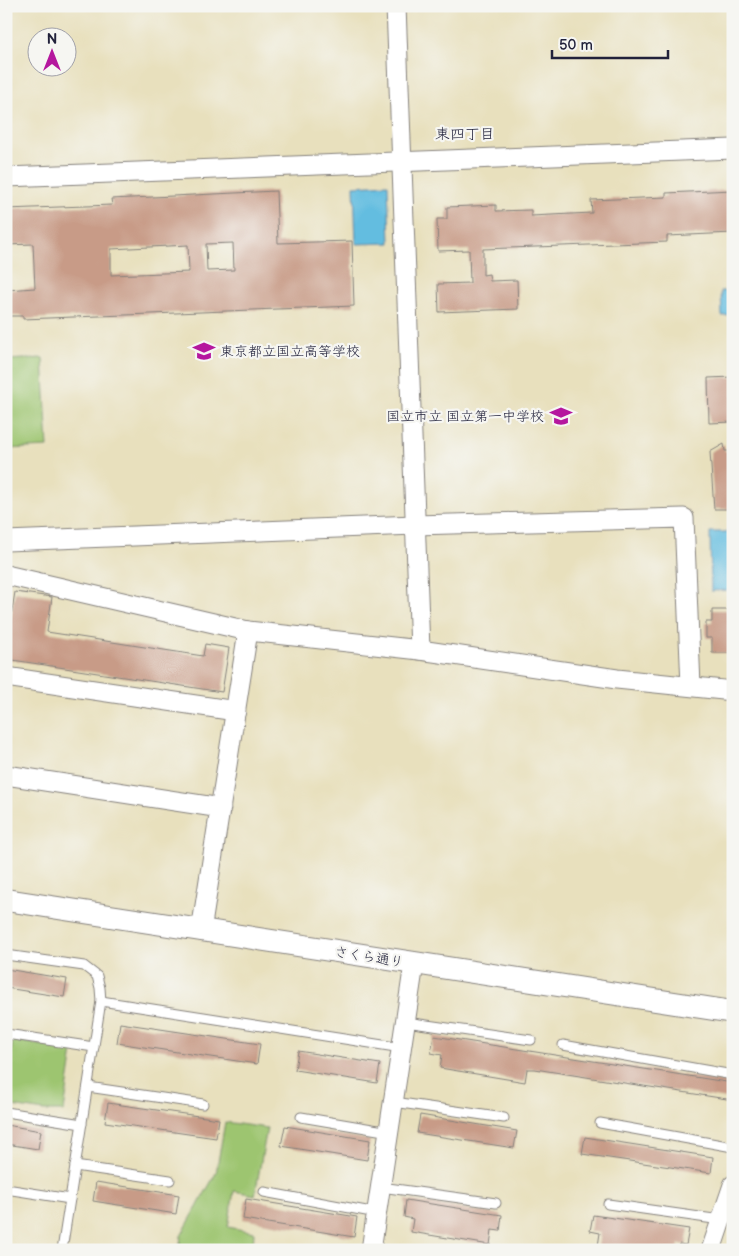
<svg xmlns="http://www.w3.org/2000/svg" width="739" height="1256" viewBox="0 0 739 1256" font-family="'Balsamiq Sans','Klee One',sans-serif">
	<style>
		.green { fill: #9dc570; stroke: #607456 }
		.water { fill: #63bde0; stroke: #42708e }
		.building { fill: #c89b87; fill-rule: evenodd }
		.lines { fill: none; stroke-linecap: round; stroke-linejoin: round }
		.service-casing { stroke: #85817c; stroke-width: 11 }
		.minor-casing { stroke: #85817c; stroke-width: 21 }
		.tertiary-casing { stroke: #85817c; stroke-width: 24 }
		.service { stroke: #fff; stroke-width: 9 }
		.minor { stroke: #fff; stroke-width: 19 }
		.tertiary { stroke: #fff; stroke-width: 22 }
		.labels { text-anchor: middle; dominant-baseline: central; stroke-width: 4.5; stroke-linejoin: round; paint-order: stroke }
		.poi-label { font-size: 14px; fill: #22223b; stroke: #f6f6f2; text-anchor: start }
		.street-label { font-size: 14px; fill: #22223b; stroke: #f6f6f2 }
		.neighbourhood-label { font-size: 15px; fill: #22223b; stroke: #f6f6f2 }
	</style>
	<rect width="100%" height="100%" fill="#f6f6f2"/>
	<filter id="ink" filterUnits="userSpaceOnUse"><feTurbulence type="fractalNoise" baseFrequency=".02" numOctaves="2"/><feDisplacementMap in="SourceGraphic" scale="10" xChannelSelector="R" yChannelSelector="G"/><feConvolveMatrix kernelMatrix="1 2 1 2 8 2 1 2 1" color-interpolation-filters="sRGB"/></filter>
	<filter id="wash" filterUnits="userSpaceOnUse"><feTurbulence type="fractalNoise" baseFrequency=".0096" numOctaves="4" result="noise"/><feDisplacementMap in="SourceGraphic" scale="20" xChannelSelector="R" yChannelSelector="G"/><feGaussianBlur stdDeviation="1.12" result="paint"/><feColorMatrix in="noise" values="0 0 0 0 0 0 0 0 0 0 0 0 0 0 0 0 0 1.4 0 .05"/><feComposite in="paint" operator="in"/></filter>
	<g filter="url(#wash)">
		<rect width="100%" height="100%" fill="#e8e0bd"/>
		<g class="green">
			<polygon points="43,358 48,447 6,449 6,360"/>
			<polygon points="13,1040 73,1051 64,1111 44,1111 6,1105 6,1088"/>
			<polygon points="225,1122 267,1128 255,1195 234,1191 228,1227 254,1232 253,1250 179,1250 181,1236 216,1173"/>
		</g>
		<g class="water">
			<polygon points="388,184 390,243 356,244 354,186"/>
			<polygon points="721,291 733,291 733,315 722,316"/>
			<polygon points="710,532 733,532 733,590 711,591"/>
		</g>
		<g id="blocks">
			<g class="building">
				<polygon points="733,190 733,233 667,236 667,242 483,249 483,275 489,274 490,281 517,280 518,309 439,312 438,284 470,283 469,250 438,251 437,219 447,219 447,207 496,205 496,211 531,210 531,216 592,213 591,200 666,197 666,193"/>
				<path d="M276,191L278,243L352,241L354,306L23,319V316H6V290L35,288L33,244L6,245V209L112,205L111,199ZM233,243L234,270L207,271L206,244ZM188,245L189,272L111,275V249Z"/>
				<polygon points="733,377 733,422 709,423 708,378"/>
				<polygon points="724,444 725,451 733,451 733,509 714,509 710,452"/>
				<polygon points="15,592 52,597 47,632 203,656 205,644 229,648 222,692 6,659 6,647"/>
				<polygon points="712,610 733,610 733,653 712,653 712,638 706,638 706,622 712,622"/>
				<polygon points="6,969 67,979 64,997 6,988"/>
				<polygon points="120,1023 260,1044 257,1064 117,1043"/>
				<polygon points="434,1036 733,1083 733,1100 535,1069 527,1069 525,1082 440,1068 442,1055 431,1053"/>
				<polygon points="298,1051 380,1064 377,1083 295,1070"/>
				<polygon points="108,1103 219,1119 216,1138 105,1122"/>
				<polygon points="420,1115 517,1131 514,1148 417,1133"/>
				<polygon points="6,1125 41,1131 38,1149 6,1144"/>
				<polygon points="285,1126 370,1140 367,1160 281,1146"/>
				<polygon points="585,1137 713,1157 711,1173 582,1154"/>
				<polygon points="96,1182 179,1195 176,1214 93,1201"/>
				<polygon points="246,1199 357,1217 354,1237 243,1219"/>
				<polygon points="406,1200 502,1215 500,1231 492,1230 490,1245 411,1232 413,1219 404,1217"/>
				<polygon points="593,1215 689,1229 686,1245 679,1244 678,1250 623,1250 598,1246 600,1233 590,1231"/>
			</g>
		</g>
	</g>
	<g filter="url(#ink)">
		<use href="#blocks" fill-opacity="0" stroke="#85817c" stroke-width="1"/>
		<g class="lines">
			<g class="service-casing">
				<g id="service">
					<polyline points="6,955 84,966 97,976 100,988 101,1001 62,1250"/>
					<polyline points="101,1001 402,1048"/>
					<polyline points="406,1022 531,1040"/>
					<polyline points="6,1034 94,1047"/>
					<polyline points="563,1045 733,1075"/>
					<polyline points="88,1087 203,1104"/>
					<polyline points="394,1102 504,1118"/>
					<polyline points="6,1112 82,1124"/>
					<polyline points="301,1117 390,1132"/>
					<polyline points="600,1123 733,1147"/>
					<polyline points="75,1166 170,1180"/>
					<polyline points="381,1187 496,1203"/>
					<polyline points="6,1189 70,1199"/>
					<polyline points="264,1192 377,1213"/>
					<polyline points="608,1204 721,1220"/>
				</g>
			</g>
			<g class="minor-casing">
				<g id="minor">
					<polyline points="396,6 420,650"/>
					<polyline points="6,177 733,149"/>
					<polyline points="6,541 415,525 684,518 691,686"/>
					<polyline points="6,575 248,631 420,650 617,679 733,691"/>
					<polyline points="6,677 236,711"/>
					<polyline points="6,775 221,808"/>
					<polyline points="201,931 248,631"/>
					<polyline points="371,1250 414,964"/>
					<polyline points="711,1250 733,1185"/>
				</g>
			</g>
			<g class="tertiary-casing">
				<polyline id="tertiary" points="6,900 733,1012"/>
			</g>
			<use href="#service" class="service"/>
			<use href="#minor" class="minor"/>
			<use href="#tertiary" class="tertiary"/>
		</g>
	</g>
	<defs>
		<g id="school-bare" transform="scale(1.725)"><path d="M0-5L7-2L0 1L-7-2ZM-4 1L0 2.5L4 1V4Q0 6-4 4Z" fill="#b5179e" stroke="#f6f6f2" stroke-width="2.5" paint-order="stroke"/></g>
	</defs>
	<g fill-rule="evenodd">
		<use href="#school-bare" x="204" y="351"/>
		<use href="#school-bare" x="561" y="416"/>
	</g>
	<g class="labels">
		<g class="poi-label">
			<text x="220" y="351">東京都立国立高等学校</text>
			<text x="544" y="416" text-anchor="end">国立市立 国立第一中学校</text>
		</g>
		<g class="street-label">
			<text transform="translate(369 957) rotate(9)">さくら通り</text>
		</g>
		<g class="neighbourhood-label">
			<text x="465" y="134">東四丁目</text>
		</g>
	</g>
	<rect width="739" height="1256" fill="none" stroke="#f6f6f2" stroke-width="25"/>
	<g transform="translate(52 52)"><circle r="24" fill="#f6f6f2" stroke="#a1a1a9"/>
	<path d="M0-4L9 19L0 12L-9 19Z" fill="#b5179e"/>
	<text y="-8" font-size="14" font-weight="bold" text-anchor="middle" fill="#22223b">N</text>
	</g>
	<path d="M552 50v8h116v-8" fill="none" stroke="#22223b" stroke-width="2.5"/>
	<text x="559" y="50" font-size="15" fill="#22223b" stroke="#f6f6f2" stroke-width="4" paint-order="stroke">50 m</text>
</svg>
